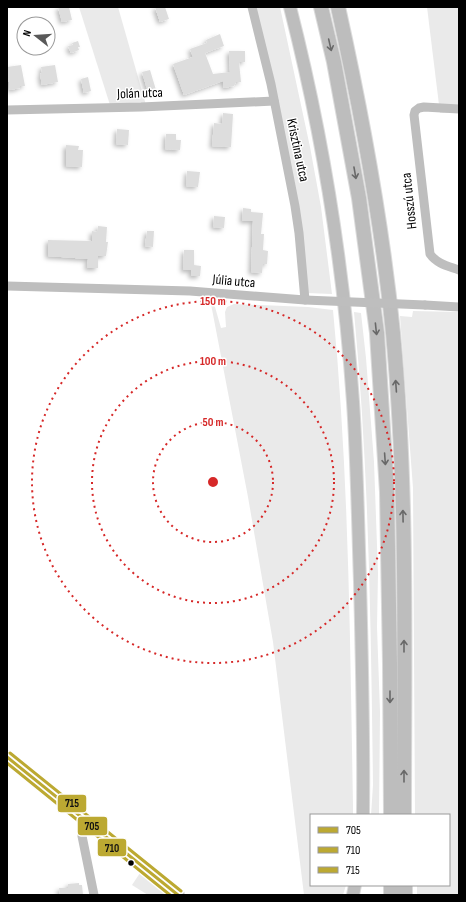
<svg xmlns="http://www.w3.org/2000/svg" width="466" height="902" viewBox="0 0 466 902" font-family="'Sofia Sans Condensed',sans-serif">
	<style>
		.green { fill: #eaeaea }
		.building { fill: #ddd; filter: url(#shadow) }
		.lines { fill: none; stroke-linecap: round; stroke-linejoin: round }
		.major-casing { stroke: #dbdbdb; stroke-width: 14 }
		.highway-casing { stroke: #dbdbdb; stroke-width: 16 }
		.minor { stroke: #bebebe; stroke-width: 9 }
		.major { stroke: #bdbdbd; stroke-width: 12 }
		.highway { stroke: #bdbdbd; stroke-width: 14 }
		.minor-bridge { stroke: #bebebe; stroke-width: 9 }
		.bus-1-casing { stroke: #fff; stroke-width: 6 }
		.bus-2-casing { stroke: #fff; stroke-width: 6 }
		.bus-3-casing { stroke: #fff; stroke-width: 6 }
		.bus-1 { stroke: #bca932; stroke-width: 3 }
		.bus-2 { stroke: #bca932; stroke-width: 3 }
		.bus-3 { stroke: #bca932; stroke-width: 3 }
		.oneway { stroke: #686868 }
		.ring { fill: none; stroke: #d62828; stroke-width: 2; stroke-dasharray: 2 4 }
		.bus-dot { fill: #000; stroke: #fff; stroke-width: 1.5 }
		.labels { text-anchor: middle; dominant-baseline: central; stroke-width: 3; stroke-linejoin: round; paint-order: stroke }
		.street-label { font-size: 14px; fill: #000; stroke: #fff }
		.centre { fill: #d62828; stroke: #fff; stroke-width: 2 }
		.ring-label { font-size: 12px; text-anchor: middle; font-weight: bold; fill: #d62828; stroke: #fff; stroke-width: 3; stroke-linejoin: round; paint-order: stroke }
		.line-badge { stroke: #fff; stroke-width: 1.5 }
		.pale-badge-label { font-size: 11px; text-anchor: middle; font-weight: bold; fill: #111 }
	</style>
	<defs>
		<filter id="shadow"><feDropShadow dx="-2.5" dy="2.5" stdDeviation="2" flood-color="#0004"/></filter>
	</defs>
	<rect width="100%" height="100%" fill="#fff"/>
	<g class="green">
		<polygon points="79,7 118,7 146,105 110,105"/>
		<polygon points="252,7 280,7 310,147 321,207 332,294 307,293 299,233"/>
		<polygon points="427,7 459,7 459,113 440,113"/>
		<path d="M211,304L215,307L221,328L226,327L225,312L227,307L234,304L308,307L333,310C349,475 350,640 353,806V815H311V885H346L343,895H304L273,642L248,497Z"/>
		<polygon points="413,311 459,312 459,895 417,895 417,885 449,885 449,815 415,815 413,488 400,316 412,317"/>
		<path d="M354,312L361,313L366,358L374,462L378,573L377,627L380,712L379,815H371L373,785C371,627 369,469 354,312Z"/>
		<polygon points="140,873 166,895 148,895 132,885"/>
	</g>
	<g class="building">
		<polygon points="58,7 69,7 72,20 62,22"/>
		<polygon points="155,7 165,7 169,19 160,22"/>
		<polygon points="220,34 224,46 205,53 213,74 230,72 229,51 245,51 245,62 239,62 241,82 236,82 234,86 224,88 223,81 184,95 173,64 193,57 190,49 207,43 206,40"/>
		<polygon points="78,41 80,47 78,47 79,50 71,53 68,46 73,45 72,43"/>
		<polygon points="21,65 25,86 20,86 20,88 10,90 7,67"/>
		<polygon points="55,65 58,82 42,85 40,74 42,73 41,67"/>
		<polygon points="150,70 156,90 148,92 142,72"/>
		<polygon points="88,77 91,91 84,93 81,79"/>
		<polygon points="223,113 233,114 231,147 212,146 214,123 222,124"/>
		<polygon points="117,129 129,130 128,145 116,144"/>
		<polygon points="166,134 176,134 176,140 181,140 180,150 165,149"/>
		<polygon points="66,145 79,146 78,150 83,150 82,167 66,166"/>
		<polygon points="187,171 200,172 198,187 186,186"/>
		<polygon points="243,208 251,209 251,212 263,213 261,234 264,234 263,250 268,251 267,264 263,264 262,273 251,272 253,221 242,221"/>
		<polygon points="214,216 225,217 224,228 213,227"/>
		<polygon points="98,226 107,227 106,242 108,242 106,256 98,256 98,268 87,268 88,259 48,256 48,240 92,241 92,231 97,232"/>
		<polygon points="147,231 154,231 153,247 145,246"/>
		<polygon points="184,250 194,250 194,265 201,266 200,276 191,276 191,270 183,270"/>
		<polygon points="79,883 79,885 82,885 83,895 60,895 59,888 68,888 68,884"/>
	</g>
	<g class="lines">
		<g class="major-casing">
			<g id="major">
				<path d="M290,7C323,136 344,269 353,402C357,462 358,522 360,582C362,660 364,737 363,815"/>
				<polyline points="7,757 178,895"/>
				<polyline points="353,895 355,885"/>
			</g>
		</g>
		<g class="highway-casing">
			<g id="highway">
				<polyline points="321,7 334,62 359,198 377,333 387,492 390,664 391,815"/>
				<path d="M338,7C362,115 382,223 393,333C408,493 404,654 404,815"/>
				<polyline points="391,885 391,895"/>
				<polyline points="405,885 405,895"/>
			</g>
		</g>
		<g class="minor">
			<path d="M459,109L424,107L419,108L415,111L414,115L430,254C437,264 448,266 459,270"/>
			<polyline points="7,110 141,107 274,101"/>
			<polyline points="7,286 190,291 305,300 299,233 295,206 271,84 252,7"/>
			<polyline points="425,305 459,307"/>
			<polyline points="87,821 84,826 82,836 94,895"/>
		</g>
		<use href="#major" class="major"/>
		<use href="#highway" class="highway"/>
		<polyline class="minor-bridge" points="305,300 425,305"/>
		<g class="bus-1-casing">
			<polyline id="bus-1" points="7,757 178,895"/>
		</g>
		<g class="bus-2-casing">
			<polyline id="bus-2" points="7,763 170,895"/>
		</g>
		<g class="bus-3-casing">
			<polyline id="bus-3" points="10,753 181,891"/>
		</g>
		<use href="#bus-1" class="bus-1"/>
		<use href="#bus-2" class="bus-2"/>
		<use href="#bus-3" class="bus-3"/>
	</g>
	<defs><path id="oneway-shaft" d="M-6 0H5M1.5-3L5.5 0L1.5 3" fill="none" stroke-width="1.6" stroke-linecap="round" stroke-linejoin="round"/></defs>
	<g class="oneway">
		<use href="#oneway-shaft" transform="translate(330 45) rotate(77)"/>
		<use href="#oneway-shaft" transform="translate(355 173) rotate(80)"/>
		<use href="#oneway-shaft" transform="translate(376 329) rotate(84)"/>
		<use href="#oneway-shaft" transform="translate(396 386) rotate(-94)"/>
		<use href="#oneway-shaft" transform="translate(385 459) rotate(86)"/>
		<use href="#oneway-shaft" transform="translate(403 516) rotate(-91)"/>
		<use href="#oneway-shaft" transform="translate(404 646) rotate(-90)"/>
		<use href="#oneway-shaft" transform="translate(390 697) rotate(90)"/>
		<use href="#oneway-shaft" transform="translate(404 776) rotate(-90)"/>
	</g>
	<g class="ring">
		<circle cx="213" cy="482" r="60"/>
		<circle cx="213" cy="482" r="121"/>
		<circle cx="213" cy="482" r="181"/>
	</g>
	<circle class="bus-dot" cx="131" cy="863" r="3.5"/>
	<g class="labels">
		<g class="street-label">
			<text transform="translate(140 93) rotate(-2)">Jolán utca</text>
			<text transform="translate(298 150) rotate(78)">Krisztina utca</text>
			<text transform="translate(409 201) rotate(-96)">Hosszú utca</text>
			<text transform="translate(234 281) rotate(5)">Júlia utca</text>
		</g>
	</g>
	<circle cx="213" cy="482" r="6" class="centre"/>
	<g class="ring-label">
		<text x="213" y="305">150 m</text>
		<text x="213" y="365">100 m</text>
		<text x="213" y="426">50 m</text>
	</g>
	<g class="line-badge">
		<rect x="57" y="794" width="30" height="19" rx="4" fill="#bca932"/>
		<rect x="77" y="816" width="31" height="20" rx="4" fill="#bca932"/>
		<rect x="97" y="838" width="30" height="19" rx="4" fill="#bca932"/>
	</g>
	<g class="pale-badge-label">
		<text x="72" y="807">715</text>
		<text x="92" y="830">705</text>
		<text x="112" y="852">710</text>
	</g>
	<rect width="466" height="902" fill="none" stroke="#000000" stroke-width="16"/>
	<rect x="310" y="814" width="140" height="72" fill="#ffffff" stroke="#999999"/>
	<rect x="318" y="827" width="20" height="6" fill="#bca932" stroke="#999999"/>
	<text x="346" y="834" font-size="12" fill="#000000">705</text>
	<rect x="318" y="847" width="20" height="6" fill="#bca932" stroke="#999999"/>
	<text x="346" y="854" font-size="12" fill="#000000">710</text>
	<rect x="318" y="867" width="20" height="6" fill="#bca932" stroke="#999999"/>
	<text x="346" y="874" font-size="12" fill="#000000">715</text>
	<g transform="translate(36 36) rotate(287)"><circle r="19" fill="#ffffff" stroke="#999999"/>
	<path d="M0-3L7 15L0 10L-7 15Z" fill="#595959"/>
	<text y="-6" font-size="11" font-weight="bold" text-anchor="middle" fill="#000000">N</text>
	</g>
</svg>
